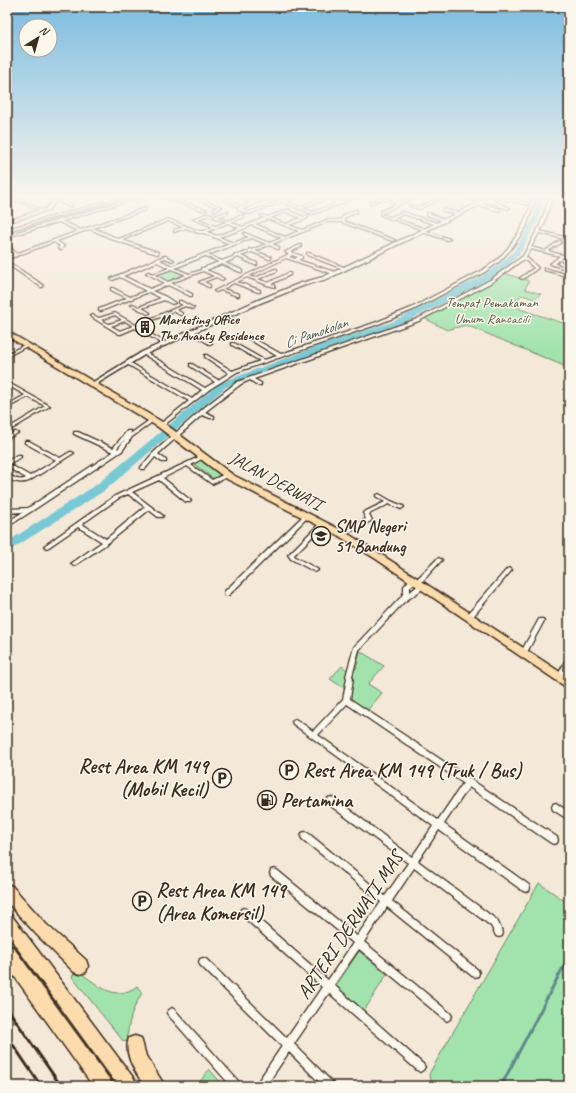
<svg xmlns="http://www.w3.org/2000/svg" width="576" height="1093" viewBox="0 0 576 1093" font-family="Caveat,sans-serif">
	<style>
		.green { fill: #a2e3ad; stroke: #6e8666 }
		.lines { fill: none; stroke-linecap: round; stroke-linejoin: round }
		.stream { stroke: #60898c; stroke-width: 3 }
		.river { fill: #79c9d5; fill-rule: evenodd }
		.street-casing { stroke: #3b2a1e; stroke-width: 2.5 }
		.secondary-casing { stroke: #3b2a1e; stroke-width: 3 }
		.primary-casing { stroke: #3b2a1e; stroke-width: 3 }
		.highway-casing { stroke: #3b2a1e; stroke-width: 3 }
		.street { fill: #fbf7ec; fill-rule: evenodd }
		.secondary { fill: #fbf7ec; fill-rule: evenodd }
		.primary { fill: #fcdcac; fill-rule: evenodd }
		.highway { fill: #fcdcac; fill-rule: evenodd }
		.rail { stroke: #3b2a1e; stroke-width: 3 }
		.labels { text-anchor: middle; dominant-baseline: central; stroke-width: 3; stroke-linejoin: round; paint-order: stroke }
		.far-park-label { font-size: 14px; fill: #555842; stroke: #fbf7ec }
		.far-poi-label { font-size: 14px; font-weight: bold; fill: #3b2a1e; stroke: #fbf7ec; text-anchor: start }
		.far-water-label { font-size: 15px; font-style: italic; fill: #4e5a55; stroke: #fbf7ec }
		.street-label { font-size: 17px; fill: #3b2a1e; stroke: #fbf7ec }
		.poi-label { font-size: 17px; font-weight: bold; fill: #3b2a1e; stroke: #fbf7ec; text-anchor: start }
		.near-poi-label { font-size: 20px; font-weight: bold; fill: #3b2a1e; stroke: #fbf7ec; text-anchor: start }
		.near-street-label { font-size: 20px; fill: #3b2a1e; stroke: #fbf7ec }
	</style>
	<rect width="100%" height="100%" fill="#f4e8d8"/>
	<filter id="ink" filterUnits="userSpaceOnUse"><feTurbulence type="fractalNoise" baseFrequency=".025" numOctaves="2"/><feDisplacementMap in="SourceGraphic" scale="8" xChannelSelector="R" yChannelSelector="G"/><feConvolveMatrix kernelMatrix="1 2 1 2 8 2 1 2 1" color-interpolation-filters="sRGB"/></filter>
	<g filter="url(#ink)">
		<g class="green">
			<polygon points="172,268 186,275 168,282 155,275"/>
			<polygon points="504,273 529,281 525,289 541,294 534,299 522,295 516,300 520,309 569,325 569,368 466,325 447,330 424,318"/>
			<polygon points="201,460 222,476 215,480 194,464"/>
			<polygon points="360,651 384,666 368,684 382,693 367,711 349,699 350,692 330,679 342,666 347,670 356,669"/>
			<polygon points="539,883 569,904 569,1086 433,1086 429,1074"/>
			<polygon points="359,951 387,974 364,1011 336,986"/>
			<path d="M76,970C97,983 113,1004 137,986L142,993C132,1009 128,1023 127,1042L123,1041L72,977Z"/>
			<polygon points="209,1069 224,1086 197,1086"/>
		</g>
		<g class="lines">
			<polyline class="stream" points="501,1086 569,956"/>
			<g class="river">
				<polygon points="127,197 136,197 7,235 7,231"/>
				<polygon points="537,197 543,197 539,218 521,252 505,269 488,280 398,326 327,349 226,387 104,491 7,552 7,542 96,485 220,383 321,345 392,322 482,276 499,265 514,251 533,218"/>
			</g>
			<g class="street-casing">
				<g id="street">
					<path d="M9,197H12L43,210C49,208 49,204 53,201C56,198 61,197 65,197L59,200L73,206L71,207L56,201L49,210L7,223V221L40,210L9,198Z"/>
					<polygon points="123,197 126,197 7,231 7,229"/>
					<path d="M138,197H141L62,221L81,230L145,208V210L93,228L119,239L168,219L199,231H204L213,227L193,219L209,213L216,216L228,211V213L218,217L228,221L242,215H244V217L231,222L242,227L265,218L261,217V215L268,217L289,209L290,210L289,211L304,217L308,215L309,216L306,219L289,225L302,230L327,220H340L344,215L356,210H357V212L346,217L343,221L395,240L392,241L341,222H328L272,244L279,247V249H277L269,245L255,251L271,257V259H269L252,252L241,256L257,263V265H255L238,257L225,263L242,270V272H240L222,264L206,270L218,275L224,279L222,280L216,277L204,282L210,285V287H208L199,282L214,276L203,271L171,283L192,294V296H190L168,285L152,291L166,297L175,303L172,304L164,300L142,308L149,312L150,313L148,314L131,305L133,304L139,307L161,298L149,292L101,311H99V309L127,298L111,290V288H113L130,297L146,291L120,277L113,280L111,279L112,278L164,256H166L174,260L172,261L165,258L160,260L172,266L230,244L204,233H198L186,228L174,232V230L183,227L168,221L122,240L158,252V254H157L117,241L90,229L57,241L64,246L62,248V250H60L58,248L60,246L54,242L16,256L13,255L78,231L59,222L7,237V235ZM286,212L301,218L286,224L270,218ZM209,215L226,222L216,226L198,219ZM268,219L299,231L285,237L255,224ZM228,223L239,228L217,236L207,232ZM252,225L282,238L269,243L245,233H244V235L249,237L233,243L219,237L244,229ZM252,238L266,244L252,250L249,249V251L238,255L235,254L234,255L235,256L222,261L208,255ZM205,256L219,262L203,268H201V270L189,274L175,268ZM157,262L169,268L153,274L148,272L146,273L165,283L150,289L123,276ZM172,269L186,275L168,282L155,275Z"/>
					<polygon points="165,197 168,197 207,210 205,211 165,198"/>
					<polygon points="191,197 194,197 222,207 216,211 214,211 214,209 218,207 191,198"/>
					<path d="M238,197H241L254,202L267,197H273L283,200L293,197H296V198L285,201L299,207L326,197L340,202L352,197H355L342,203V204H340L313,214L282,202L249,214L238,210V208H240L224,200L226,199L242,207L251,203ZM270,198L280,201L249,212L242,209ZM326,199L337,203L313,212L302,208Z"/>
					<polygon points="376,197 384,197 384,198 400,203 413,197 416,197 382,213 381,213 381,211 397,204 382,199 370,204 370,202 379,199"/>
					<polygon points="440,197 443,197 420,209 409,206 410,205 419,207"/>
					<polygon points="465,197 468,197 484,202 482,203 465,198"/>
					<polygon points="493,197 497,197 531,203 534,197 536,197 526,227 511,249 500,261 485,272 413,310 376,325 237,372 210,389 163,426 161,426 159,425 189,401 127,364 127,362 129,362 192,399 202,390 143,354 143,352 145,352 205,388 215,382 190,366 190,364 192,364 218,380 229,373 205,357 205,355 207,355 232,371 260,361 232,345 232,343 234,343 264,360 277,356 247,338 247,336 249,336 281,354 374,323 411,308 483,270 498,259 508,248 522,227 531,205 494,198"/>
					<polygon points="550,197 552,197 544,225 540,231 569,238 569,240 539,233 531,247 545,251 559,241 561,241 561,243 548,251 562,255 569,250 569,253 561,259 569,261 569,263 559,260 555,264 569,268 569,270 550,264 560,256 530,249 526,257 538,268 523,279 520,278 534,268 524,259 492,282 419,321 254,379 261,383 261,385 257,385 250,380 241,384 205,412 214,416 214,418 210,418 202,415 158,454 166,460 166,462 162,462 155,457 145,469 141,469 141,467 153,453 206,406 237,382 417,319 490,280 523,256 540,225"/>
					<polygon points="486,199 488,199 510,208 508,209 486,201"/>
					<polygon points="479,203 500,209 500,210 499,211 478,205 478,203"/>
					<polygon points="443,209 461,213 461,214 460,215 442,211 442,209"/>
					<polygon points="403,212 440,224 437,225 403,214 393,218 426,229 426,231 450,239 447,240 422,232 423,230 380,215 381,214 390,217"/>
					<polygon points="427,213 429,213 448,221 445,222 427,215"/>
					<path d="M300,245H301V247L290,252L302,256V258L298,260L335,272V274H333L286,258L249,276L255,278L275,269H277V271L258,279L268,283L288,273H290V275L271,284L275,285V287L267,285L247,277L237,282L260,290V292H258L234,283L223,289L239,294V296H237L221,290L216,292L214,291L289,254L285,252ZM292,255L298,257L295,259L289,257Z"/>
					<polygon points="307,253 309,253 346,268 343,269 307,255"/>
					<polygon points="7,261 43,285 43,287 41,287 7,264"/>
					<polygon points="544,268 569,275 569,277 544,270"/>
					<path d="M179,301H181L194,308L192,309L185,306L176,310L182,313V315H180L173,311L163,316L170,319V321H168L160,317L138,326L166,343V345H165L135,328L121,334H119L90,316L93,315L99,318L115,313L136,325L183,305L179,303ZM115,315L122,320L109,324L101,320ZM125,321L133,326L120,331L111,326Z"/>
					<polygon points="191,331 193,331 212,343 209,344 191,333"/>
					<polygon points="26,344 29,345 10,355 7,354"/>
					<polygon points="7,382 50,406 7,432 7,429 45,406 28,397 7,408 7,405 25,395 7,385"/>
					<path d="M151,419H153L155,420L132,437L122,451L32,511L7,527V522L23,512L7,513V509L28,508L113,452L74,434V432H78L113,448L127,431H131V432L130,434ZM126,438L118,449L117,448Z"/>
					<polygon points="14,432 16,432 18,433 7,439 7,436"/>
					<path d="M25,441H29L60,458L70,452H72L74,453L29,481C20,484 14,482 7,478V474C14,477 18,482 26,478L7,467V461L17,455H21V457L9,464L30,476L56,460L25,443Z"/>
					<path d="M201,456H203L205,457L191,465L212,480L227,473L229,475V476L212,484L187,466L163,478L190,500L191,501L190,502H186L159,480L132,492L162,515L163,516L162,517H158L149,510L108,543L74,566L71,564L72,563L102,542L78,527L49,547L47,548L44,546L115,496ZM128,494L145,507L106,539L82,524L119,498Z"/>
					<polygon points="379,494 391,501 403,506 404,507 401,509 389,504 369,514 372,520 371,521 344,535 340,535 339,534 340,533 366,519 363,513 364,512 385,502 377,497 376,496 377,495"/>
					<polygon points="306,514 308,515 309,516 308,517 229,595 225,595 224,593 225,591 304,515"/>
					<polygon points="322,522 324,523 325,524 294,555 295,557 317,569 318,570 317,571 315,572 291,559 288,555 320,523"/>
					<path d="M439,558L441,559L442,560L441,561L420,584H416L415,582L416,581L410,587V592L421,583H425L426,585L420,591L404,602L359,650L352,676L353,678L350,699L557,837L558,840L557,843L554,844L551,843L469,787L444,824L529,885L530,888L529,891L526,892L523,891L439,830L418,861L497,920L503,933L502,936L499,937L496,936L491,926L414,868L392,901L478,970L479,973L478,976L475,977L472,976L387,907L364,942L450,1013L452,1016L450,1019L447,1021L444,1019L359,949L334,985L423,1064L425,1067L423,1070L420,1072L417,1070L329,993L294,1044L333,1083L335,1086H323L289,1052L266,1086H255L257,1083L282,1046L200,965L199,962L200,959L203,958L206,959L287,1038L322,987L241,915L240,912L241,909L244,908L247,909L328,980L353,943L271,876L270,873L271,870L274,869L277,870L357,936L381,902L302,839L301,836L302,833L305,832L308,833L385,896L408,863L328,804L327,801L328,798L331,797L334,798L412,857L433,826L293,724L292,722L293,720L295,719L297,720L313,731L343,699L347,678L346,676L354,647L401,597L404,592V586L412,577H416L417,579L416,580L437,559ZM347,704L463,783L438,820L318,735Z"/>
					<polygon points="509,568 511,569 512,570 511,571 471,619 467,619 466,617 467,615 507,569"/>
					<polygon points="539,619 543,619 544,621 526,654 524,655 522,654 521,652"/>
					<polygon points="569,656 569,665 562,679 560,680 558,679 557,677 567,657"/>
					<polygon points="556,803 569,812 569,820 553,810 552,807 553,804"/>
					<polygon points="172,1008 175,1010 240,1083 242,1086 231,1086 169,1016 167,1013 169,1010"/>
				</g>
			</g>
			<g class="secondary-casing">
				<polygon id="secondary" points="491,197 496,197 327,279 305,285 260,303 146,354 95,385 91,385 90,384 142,352 256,301 301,283 323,277"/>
			</g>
			<g class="primary-casing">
				<g id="primary">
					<polygon points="7,244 17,254 17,256 7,259 7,255 11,254 7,249"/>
					<polygon points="7,331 164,423 233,475 345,532 382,555 569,678 569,689 376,559 339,536 227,479 158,427 7,336"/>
				</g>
			</g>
			<g class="highway-casing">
				<g id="highway">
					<polygon points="7,884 12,886 46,924 86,960 88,966 86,972 80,974 74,972 36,934 7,902"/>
					<polygon points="7,913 12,916 135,1080 138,1086 118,1086 7,934"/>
					<polygon points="7,945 13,947 110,1080 113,1086 93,1086 7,966"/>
					<path d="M135,1036L141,1038L146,1056L165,1086H145C136,1074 123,1053 129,1038Z"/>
				</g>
			</g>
			<use href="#street" class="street"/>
			<use href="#secondary" class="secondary"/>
			<use href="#primary" class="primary"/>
			<use href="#highway" class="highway"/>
			<g class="rail">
				<polyline points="7,1008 61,1086"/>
				<polyline points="7,1036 41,1086"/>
			</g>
		</g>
	</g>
	<linearGradient id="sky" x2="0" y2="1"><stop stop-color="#7bbce0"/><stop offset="0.56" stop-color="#faf5ed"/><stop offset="1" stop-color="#faf5ed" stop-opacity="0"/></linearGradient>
	<rect width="576" height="350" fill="url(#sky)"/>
	<defs>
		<g id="building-ring" transform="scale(1)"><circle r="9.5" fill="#fbf7ec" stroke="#3b2a1e" stroke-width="1.5"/><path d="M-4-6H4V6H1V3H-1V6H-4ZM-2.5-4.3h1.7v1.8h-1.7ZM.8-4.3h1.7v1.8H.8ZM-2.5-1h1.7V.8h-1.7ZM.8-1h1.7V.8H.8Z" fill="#3b2a1e"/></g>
		<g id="school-ring" transform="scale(1)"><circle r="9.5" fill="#fbf7ec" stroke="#3b2a1e" stroke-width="1.5"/><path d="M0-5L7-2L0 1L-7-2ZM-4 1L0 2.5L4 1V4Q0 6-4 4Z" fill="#3b2a1e"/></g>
		<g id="parking-ring" transform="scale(1)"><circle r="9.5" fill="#fbf7ec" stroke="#3b2a1e" stroke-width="1.5"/><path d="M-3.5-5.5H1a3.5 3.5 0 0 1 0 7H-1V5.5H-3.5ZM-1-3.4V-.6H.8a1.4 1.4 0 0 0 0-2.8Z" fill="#3b2a1e"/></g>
		<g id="fuel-ring" transform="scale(1)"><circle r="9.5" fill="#fbf7ec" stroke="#3b2a1e" stroke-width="1.5"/><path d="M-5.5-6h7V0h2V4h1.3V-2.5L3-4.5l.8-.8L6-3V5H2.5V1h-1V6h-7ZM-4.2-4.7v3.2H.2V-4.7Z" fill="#3b2a1e"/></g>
	</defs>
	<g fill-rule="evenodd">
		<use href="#building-ring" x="145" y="327"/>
		<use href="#school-ring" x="321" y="536"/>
		<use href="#parking-ring" x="289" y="770"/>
		<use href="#parking-ring" x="222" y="778"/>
		<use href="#fuel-ring" x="267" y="800"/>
		<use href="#parking-ring" x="142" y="901"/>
	</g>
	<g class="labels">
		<g class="far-park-label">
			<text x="492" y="302">Tempat Pemakaman<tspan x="492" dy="16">Umum Rancacili</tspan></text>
		</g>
		<g class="far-poi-label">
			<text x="159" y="319">Marketing Office<tspan x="159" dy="16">The Avanty Residence</tspan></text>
		</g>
		<g class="far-water-label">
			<text transform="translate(316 333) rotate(-19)">Ci Pamokolan</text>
		</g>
		<g class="street-label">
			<text transform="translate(276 481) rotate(29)">JALAN DERWATI</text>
		</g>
		<g class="poi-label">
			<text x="335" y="526">SMP Negeri<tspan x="335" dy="20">51 Bandung</tspan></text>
		</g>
		<g class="near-poi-label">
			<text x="208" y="766" text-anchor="end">Rest Area KM 149<tspan x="208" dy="23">(Mobil Kecil)</tspan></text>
			<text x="303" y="770">Rest Area KM 149 (Truk / Bus)</text>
			<text x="281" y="800">Pertamina</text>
			<text x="156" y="890">Rest Area KM 149<tspan x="156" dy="23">(Area Komersil)</tspan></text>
		</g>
		<g class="near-street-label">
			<text transform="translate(350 925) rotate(-56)">ARTERI DERWATI MAS</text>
		</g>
	</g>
	<rect width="576" height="1093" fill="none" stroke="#fbf7ec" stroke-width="24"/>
	<rect x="12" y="12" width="552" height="1069" fill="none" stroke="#3b2a1e" stroke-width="1.5" filter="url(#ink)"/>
	<g transform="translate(38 38) rotate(37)"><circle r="19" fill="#fbf7ec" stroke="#aea59a"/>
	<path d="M0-3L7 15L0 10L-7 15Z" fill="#3b2a1e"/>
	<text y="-6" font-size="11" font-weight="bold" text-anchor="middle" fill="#3b2a1e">N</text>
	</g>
</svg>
